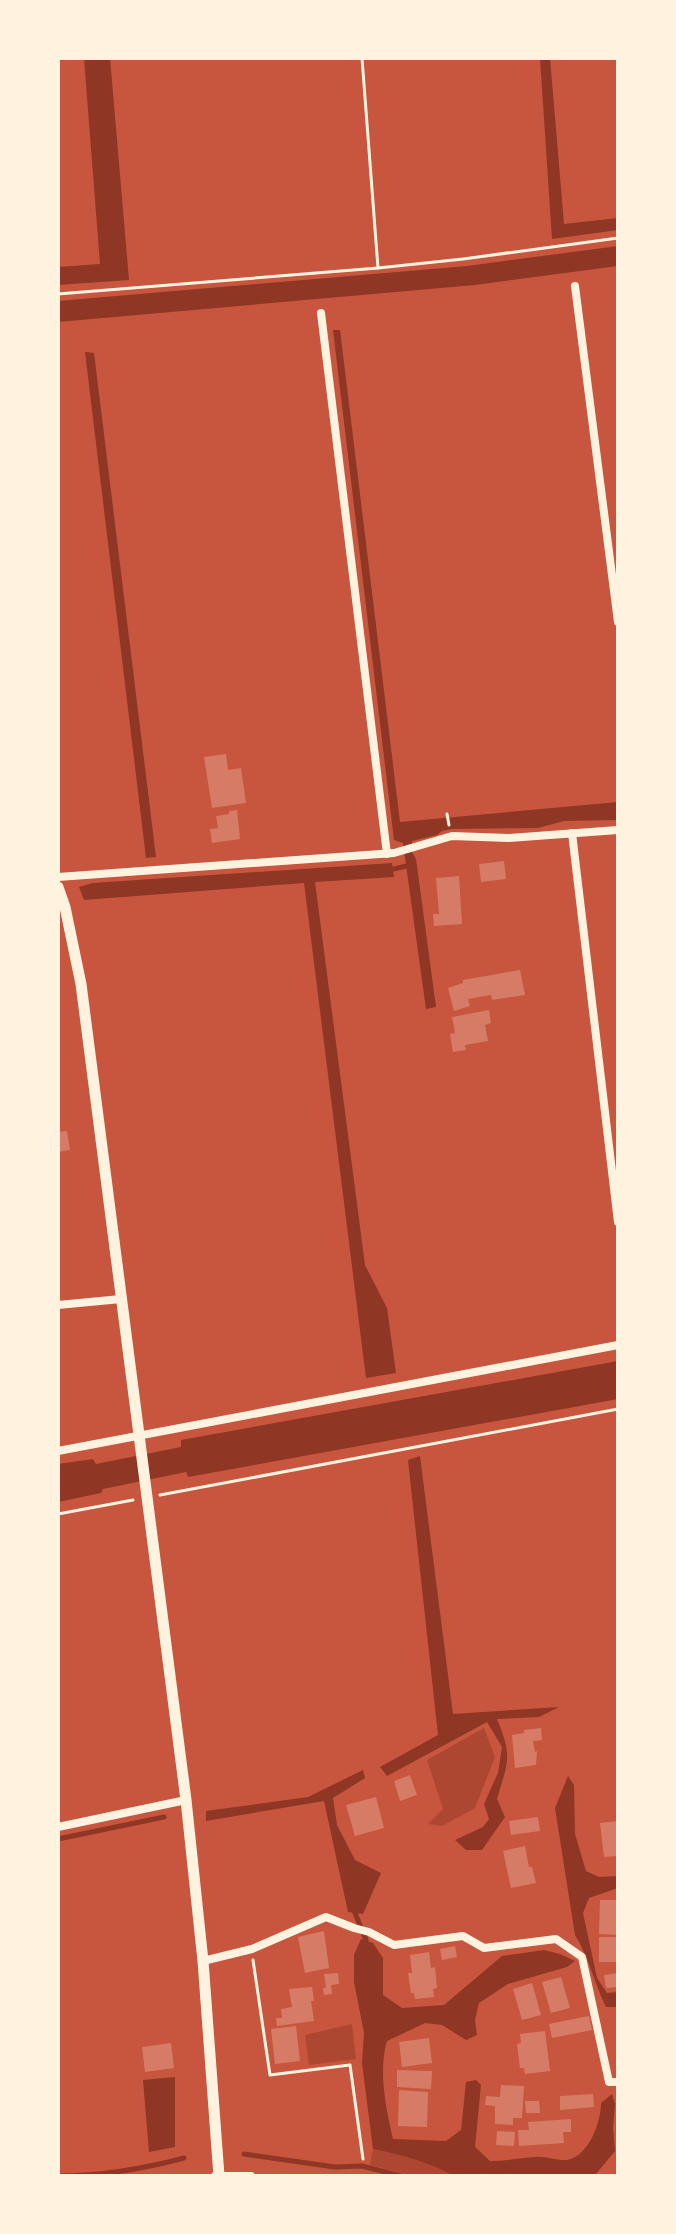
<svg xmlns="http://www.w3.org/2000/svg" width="676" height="2234" viewBox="0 0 676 2234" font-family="'Varela Round',sans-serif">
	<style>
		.green { fill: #ae4732 }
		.water { fill: #8f3625 }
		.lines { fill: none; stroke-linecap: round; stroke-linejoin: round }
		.stream { stroke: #8f3625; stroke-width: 5 }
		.building { fill: #d67c66 }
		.path { stroke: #fff3e0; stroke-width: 3 }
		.minor { stroke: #fff3e0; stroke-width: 8 }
		.tertiary { stroke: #fff3e0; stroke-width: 11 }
	</style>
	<rect width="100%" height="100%" fill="#c8553d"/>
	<g class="green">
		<polygon points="484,1728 495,1757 475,1808 442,1826 428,1824 443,1809 427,1760"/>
		<polygon points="352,2024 356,2059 309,2065 305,2035"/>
		<path d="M373,2149C402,2155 428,2162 454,2176H414L370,2165Z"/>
	</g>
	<g class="water">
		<polygon points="84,58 110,58 129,280 58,285 58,267 100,264"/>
		<polygon points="540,58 550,58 564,224 618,218 618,230 552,239"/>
		<polygon points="618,246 618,266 475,285 58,322 58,301 467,266"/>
		<polygon points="333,330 340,330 400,822 618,802 618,820 564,821 538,828 452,829 442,831 437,835 412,841 412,852 416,859 436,1007 426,1009 403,843 394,840"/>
		<polygon points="85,352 94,353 156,857 146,858"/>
		<polygon points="392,863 394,877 315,882 365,1265 387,1308 396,1373 366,1378 304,883 84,900 79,887 93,883"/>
		<polygon points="618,1361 618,1399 188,1477 186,1472 103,1489 101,1493 58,1502 58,1464 93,1459 96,1464 181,1447 181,1440"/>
		<path d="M420,1456L453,1714L559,1707L539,1717L497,1719C513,1757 508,1761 497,1799L505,1817L482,1850H466L455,1840L483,1827L489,1819L484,1804L498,1773L502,1747L487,1722L387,1776L380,1767L438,1735L408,1460Z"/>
		<polygon points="363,1770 365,1778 333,1798 337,1825 355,1860 381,1873 363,1914 348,1912 324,1801 206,1821 206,1811 308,1797"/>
		<path d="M568,1776L574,1785L575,1834L586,1871L599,1877L618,1876V1888L589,1898L583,1913L597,1978L607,1993L618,1992V2007H606C594,1983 589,1957 575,1935L555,1808Z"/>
		<path d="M361,1939L373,1943L383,1958V1995L402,2008L444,2005L502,1956L544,1950L560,1954L575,1961L567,1967L508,1984L479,2003L475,2020L477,2035L466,2040L442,2025L425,2023L387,2041C378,2071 386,2109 393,2139L446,2141L461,2130L466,2082L476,2080L481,2085L475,2147L490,2161C505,2161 520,2158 535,2157C545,2156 557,2161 567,2160C589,2156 601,2122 601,2103L612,2094L615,2104L613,2128L615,2151L596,2174L454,2176C428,2162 402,2155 373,2149L362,2063L364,2033L354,1982V1955Z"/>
		<polygon points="175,2077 175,2147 149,2152 143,2080"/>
	</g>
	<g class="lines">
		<g class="stream">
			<polyline points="389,870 411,865"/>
			<polyline points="58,1839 164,1817"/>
			<polyline points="355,1913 366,1940"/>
			<polyline points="244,2154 335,2167 362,2166 401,2176"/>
			<path d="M58,2176C101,2176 143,2169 184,2158"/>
		</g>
	</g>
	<g class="building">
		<polygon points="226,754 228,770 241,768 246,803 212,808 204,757"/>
		<polygon points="237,810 240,839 212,843 210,829 218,828 216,816 229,814 229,811"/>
		<polygon points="504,861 506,879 481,882 479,864"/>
		<polygon points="459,876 462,924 434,926 433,914 439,914 436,878"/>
		<polygon points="520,970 525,995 492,1000 491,995 468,999 470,1006 454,1011 448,988 463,983 463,980"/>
		<polygon points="489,1010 491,1023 485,1025 488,1041 465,1045 466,1050 453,1052 450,1034 455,1033 452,1017"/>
		<polygon points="67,1131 70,1150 58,1152 58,1132"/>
		<polygon points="541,1728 542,1740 533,1741 535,1752 537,1751 536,1765 515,1768 512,1735 524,1733 524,1730"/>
		<polygon points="410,1775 417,1795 400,1801 394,1781"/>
		<polygon points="376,1797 384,1828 355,1836 346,1805"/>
		<polygon points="538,1817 540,1831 511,1835 509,1821"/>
		<polygon points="618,1821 618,1856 604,1857 600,1823"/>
		<polygon points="525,1846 529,1867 532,1867 536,1883 511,1888 503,1851"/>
		<polygon points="600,1900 618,1900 618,1935 599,1934"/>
		<polygon points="324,1931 329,1968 305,1973 298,1937"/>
		<rect x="599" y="1937" width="18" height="25"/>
		<polygon points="455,1946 457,1957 442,1960 440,1949"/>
		<polygon points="429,1952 431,1968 435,1967 437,1988 433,1989 434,1997 415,1999 414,1993 411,1993 408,1973 412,1973 410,1955"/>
		<polygon points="338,1973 339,1984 331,1985 332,1994 324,1995 323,1988 326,1988 324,1974"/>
		<polygon points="618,1973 618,1987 606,1988 604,1975"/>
		<polygon points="561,1977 570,2008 551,2013 542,1982"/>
		<polygon points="532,1983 541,2015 522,2020 513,1989"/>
		<polygon points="312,1987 314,2001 311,2001 314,2021 277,2026 276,2018 282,2018 281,2009 292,2007 289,1989"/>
		<polygon points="589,2016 592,2030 552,2038 549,2024"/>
		<polygon points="296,2026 300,2061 275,2064 271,2029"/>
		<polygon points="545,2031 550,2071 525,2074 524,2068 520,2068 517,2044 521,2043 520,2034"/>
		<polygon points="429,2038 432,2063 402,2067 399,2042"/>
		<polygon points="171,2043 174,2068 145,2072 142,2047"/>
		<polygon points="397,2070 432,2071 431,2089 397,2087"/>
		<polygon points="501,2085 524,2086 522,2118 513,2118 513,2125 495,2124 495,2106 485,2105 486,2096 500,2097"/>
		<polygon points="399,2090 428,2092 427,2127 398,2126"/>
		<polygon points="593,2094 594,2107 560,2110 560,2096"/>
		<polygon points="525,2101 539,2101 540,2113 526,2113"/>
		<polygon points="571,2119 571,2132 563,2132 564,2143 519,2146 518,2130 529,2130 528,2122"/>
		<polygon points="497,2131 515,2132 514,2146 496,2145"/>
	</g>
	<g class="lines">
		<g class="path">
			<polyline points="362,58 378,268"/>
			<polyline points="58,294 378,268 463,259 618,238"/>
			<polyline points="447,814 449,825"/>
			<polyline points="160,1495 618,1409"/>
			<polyline points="58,1514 133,1500"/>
			<polyline points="253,1960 270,2075 350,2065 363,2159"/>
		</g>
		<g class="minor">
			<polyline points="575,286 618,622"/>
			<polyline points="321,313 387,854"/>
			<polyline points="572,833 618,1222"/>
			<polyline points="58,877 394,853 452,836 509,838 618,830"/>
			<polyline points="58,1305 121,1299"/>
			<polyline points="58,1451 618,1345"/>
			<polyline points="58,1827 186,1800"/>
			<polyline points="203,1961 252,1949 326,1917 354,1928 369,1932 394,1945 463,1936 484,1948 556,1939 582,1957 609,2082 618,2082"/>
			<polyline points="215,2176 251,2176"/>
		</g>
		<polyline class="tertiary" points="58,887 65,907 81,984 186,1800 203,1961 219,2176"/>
	</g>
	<rect width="676" height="2234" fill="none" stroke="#fff3e0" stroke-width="120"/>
</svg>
